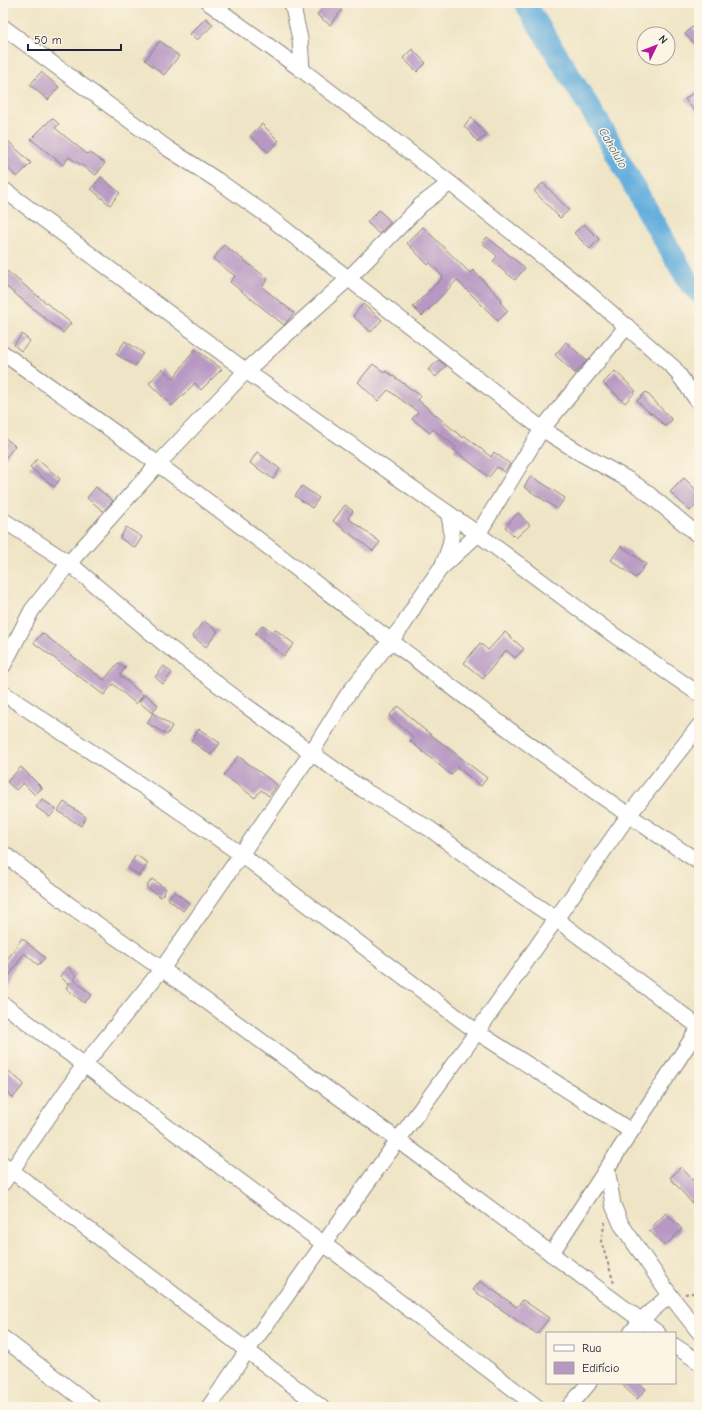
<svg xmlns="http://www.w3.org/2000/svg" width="702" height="1410" viewBox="0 0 702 1410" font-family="'Comic Neue',sans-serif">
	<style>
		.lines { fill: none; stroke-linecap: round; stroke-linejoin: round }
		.river { stroke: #65afdd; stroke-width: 22 }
		.building { fill: #b798c3 }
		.minor-casing { stroke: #888480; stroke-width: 17 }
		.path { stroke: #888480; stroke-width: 2; stroke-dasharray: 3 3; stroke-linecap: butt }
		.minor { stroke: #fff; stroke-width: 15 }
		.labels { text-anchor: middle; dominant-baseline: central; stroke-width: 3; stroke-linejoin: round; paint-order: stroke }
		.water-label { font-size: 12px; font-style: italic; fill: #3d5a7c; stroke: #fcf5e5 }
	</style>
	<rect width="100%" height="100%" fill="#fcf5e5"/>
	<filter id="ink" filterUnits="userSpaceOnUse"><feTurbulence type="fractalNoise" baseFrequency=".025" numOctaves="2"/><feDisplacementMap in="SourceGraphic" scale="8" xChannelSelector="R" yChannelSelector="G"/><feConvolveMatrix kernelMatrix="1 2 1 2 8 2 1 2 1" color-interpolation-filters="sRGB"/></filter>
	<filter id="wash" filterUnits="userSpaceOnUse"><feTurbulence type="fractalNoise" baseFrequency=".012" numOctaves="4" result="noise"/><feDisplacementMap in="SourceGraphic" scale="16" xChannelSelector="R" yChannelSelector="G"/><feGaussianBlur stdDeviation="0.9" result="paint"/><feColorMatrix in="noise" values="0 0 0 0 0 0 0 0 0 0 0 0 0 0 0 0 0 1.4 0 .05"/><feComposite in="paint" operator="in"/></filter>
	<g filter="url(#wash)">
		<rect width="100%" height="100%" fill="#efe5c6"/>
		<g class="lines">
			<polyline class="river" points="525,3 604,131 653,221 690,284 699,293"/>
		</g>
		<g id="blocks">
			<g class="building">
				<polygon points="327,3 333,3 342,10 330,25 317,15"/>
				<polygon points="206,18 213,25 197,40 190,34"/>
				<polygon points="692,27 699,34 699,49 685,34"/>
				<polygon points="160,41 179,56 164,75 145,60"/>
				<polygon points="412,49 426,63 417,72 403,58"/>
				<polygon points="41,72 59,87 48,100 30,85"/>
				<polygon points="699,88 699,116 685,99"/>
				<polygon points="52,118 59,124 55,128 87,154 89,152 105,163 96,175 69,157 63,165 31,139"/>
				<polygon points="472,118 487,135 478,142 464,126"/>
				<polygon points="262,124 279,141 268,152 250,136"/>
				<polygon points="3,136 31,163 17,177 3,164"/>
				<polygon points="101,177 120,193 110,205 91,189"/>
				<polygon points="543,183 569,210 560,218 534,191"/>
				<polygon points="379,210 391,222 379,234 367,222"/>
				<polygon points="584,224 599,239 590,249 574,233"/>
				<polygon points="423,227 470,273 473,270 502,300 500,302 508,311 498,321 457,280 422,316 413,307 443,277 430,263 428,265 407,243"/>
				<polygon points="487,237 525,268 515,280 493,262 497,256 482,243"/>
				<polygon points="224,245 268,279 262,287 294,313 284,325 230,282 235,276 213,259"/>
				<polygon points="7,271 71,323 63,333 3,284 3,276"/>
				<polygon points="363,304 382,320 371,332 353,316"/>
				<polygon points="22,334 30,341 21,351 14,345"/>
				<polygon points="125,341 143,353 135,366 116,354"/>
				<polygon points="566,342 587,361 575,373 555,355"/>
				<polygon points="195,349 222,369 201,390 195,383 172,406 149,383 162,369 173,379"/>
				<polygon points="439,360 446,366 436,377 428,370"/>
				<polygon points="373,364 385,373 386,371 421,396 418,400 463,438 465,436 491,457 494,452 510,464 504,472 497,467 489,477 454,450 456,447 433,429 430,433 412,419 418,412 388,390 378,401 358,382"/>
				<polygon points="615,371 636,391 625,403 603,383"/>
				<polygon points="646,392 672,420 665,426 652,413 651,414 637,401"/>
				<polygon points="3,436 15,446 3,461"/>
				<polygon points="257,452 280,469 273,479 250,463"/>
				<polygon points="37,459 60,479 54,487 30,467"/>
				<polygon points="531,476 565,498 557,509 524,487"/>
				<polygon points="684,478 699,493 699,502 690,511 670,492"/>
				<polygon points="302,486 319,498 312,508 295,496"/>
				<polygon points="96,487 113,501 103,511 87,498"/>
				<polygon points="345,505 353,511 348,518 380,542 373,551 333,521"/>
				<polygon points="518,513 530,525 516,538 505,527"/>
				<polygon points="126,527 142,537 135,548 120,538"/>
				<polygon points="621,546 646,564 636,578 611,560"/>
				<polygon points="204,621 218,631 206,647 192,636"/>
				<polygon points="263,625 272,632 275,629 294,644 284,656 255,634"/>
				<polygon points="505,632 524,649 515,658 506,650 483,679 464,663 480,643 488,650"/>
				<polygon points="42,633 104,680 118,663 125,668 120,675 143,695 136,704 113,684 104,695 34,643"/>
				<polygon points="164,666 172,673 163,684 155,677"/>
				<polygon points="145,694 158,705 152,713 139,702"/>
				<polygon points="398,706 421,727 487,778 481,786 457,767 451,775 410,741 413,737 389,716"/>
				<polygon points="153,713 172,726 167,735 147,723"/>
				<polygon points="199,729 220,743 211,755 191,741"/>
				<polygon points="238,756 277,785 269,796 261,790 255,798 224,775"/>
				<polygon points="21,767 42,788 35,795 23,783 16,790 7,782"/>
				<polygon points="42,799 56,809 50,817 36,807"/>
				<polygon points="64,802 86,817 81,826 58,811"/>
				<polygon points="136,855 148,863 140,876 128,868"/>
				<polygon points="152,879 166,889 161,897 146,887"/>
				<polygon points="174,891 189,903 183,911 168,899"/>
				<polygon points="22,938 45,958 38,965 24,953 3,986 3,966"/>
				<polygon points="68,967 76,976 73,979 92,995 84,1003 66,988 70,982 68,984 60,976"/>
				<polygon points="3,1066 24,1084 13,1098 3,1090"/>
				<polygon points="681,1167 699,1187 699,1211 670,1178"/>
				<polygon points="666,1213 682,1229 665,1246 649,1230"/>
				<polygon points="480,1281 517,1307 523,1300 549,1318 537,1334 473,1290"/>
				<polygon points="620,1383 639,1383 646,1389 637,1399"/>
			</g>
		</g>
	</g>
	<g filter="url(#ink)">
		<use href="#blocks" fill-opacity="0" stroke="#888480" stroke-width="1"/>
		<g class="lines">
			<g class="minor-casing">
				<g id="minor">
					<polyline points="209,3 302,70 450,183 586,291 674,368 699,403"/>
					<polyline points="292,3 300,39 302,70"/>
					<polyline points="3,27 167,148 217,180 268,216 542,429 582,454 629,480 645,491 699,536"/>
					<polyline points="3,189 246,371 478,534 615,636 699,694"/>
					<path d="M3,353C55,390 107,426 158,464C338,597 511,740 699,862"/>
					<polyline points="3,520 69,563 158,464 246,371 348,279 421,205 450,183"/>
					<path d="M443,564C452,544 454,534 448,513"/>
					<polyline points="3,666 32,610 69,563 162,642 245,705 362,789 430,829 492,875 556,919 699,1027"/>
					<polyline points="3,693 159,797 242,855 477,1032 631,1131"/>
					<polyline points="3,853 68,904 162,969 398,1140 658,1333"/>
					<polyline points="3,1004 324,1244 537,1407"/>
					<polyline points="3,1164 321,1407"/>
					<polyline points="607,1168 613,1205 621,1224 670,1295 699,1332"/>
					<polyline points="3,1183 84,1065 162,969 311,753 348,694 404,624 417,602 440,569 478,534 542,429 627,326"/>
					<polyline points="551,1254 699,1028"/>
					<polyline points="631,1333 641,1320 670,1295"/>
					<polyline points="3,1338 93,1407"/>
					<polyline points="675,1346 699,1362"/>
					<polyline points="209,1407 247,1351 398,1140 477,1032 628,816 699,726"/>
					<polyline points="569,1407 589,1383"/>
				</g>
			</g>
			<g class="path">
				<polyline points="605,1222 601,1241 614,1283"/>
				<polyline points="685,1294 699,1292"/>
			</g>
			<use href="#minor" class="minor"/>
		</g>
	</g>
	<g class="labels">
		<g class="water-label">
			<text transform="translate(613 148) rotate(60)">Caholulo</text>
		</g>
	</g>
	<rect width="702" height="1410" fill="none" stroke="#fcf5e5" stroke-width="16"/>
	<rect x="546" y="1332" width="130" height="52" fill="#fcf5e5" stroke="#a5a1a1"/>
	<rect x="554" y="1345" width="20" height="6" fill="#ffffff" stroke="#a5a1a1"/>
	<text x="582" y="1352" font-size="12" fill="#22223b">Rua</text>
	<rect x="554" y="1362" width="20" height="12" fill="#b798c3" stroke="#a5a1a1"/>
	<text x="582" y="1372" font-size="12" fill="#22223b">Edifício</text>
	<g transform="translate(656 46) rotate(47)"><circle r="19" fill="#fcf5e5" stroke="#a5a1a1"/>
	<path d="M0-3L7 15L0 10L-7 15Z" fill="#b5179e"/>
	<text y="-6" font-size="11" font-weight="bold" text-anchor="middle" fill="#22223b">N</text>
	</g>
	<path d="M28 44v6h93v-6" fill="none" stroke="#22223b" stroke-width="2"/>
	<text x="34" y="44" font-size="12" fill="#22223b" stroke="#fcf5e5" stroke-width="3" paint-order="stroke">50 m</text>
</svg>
